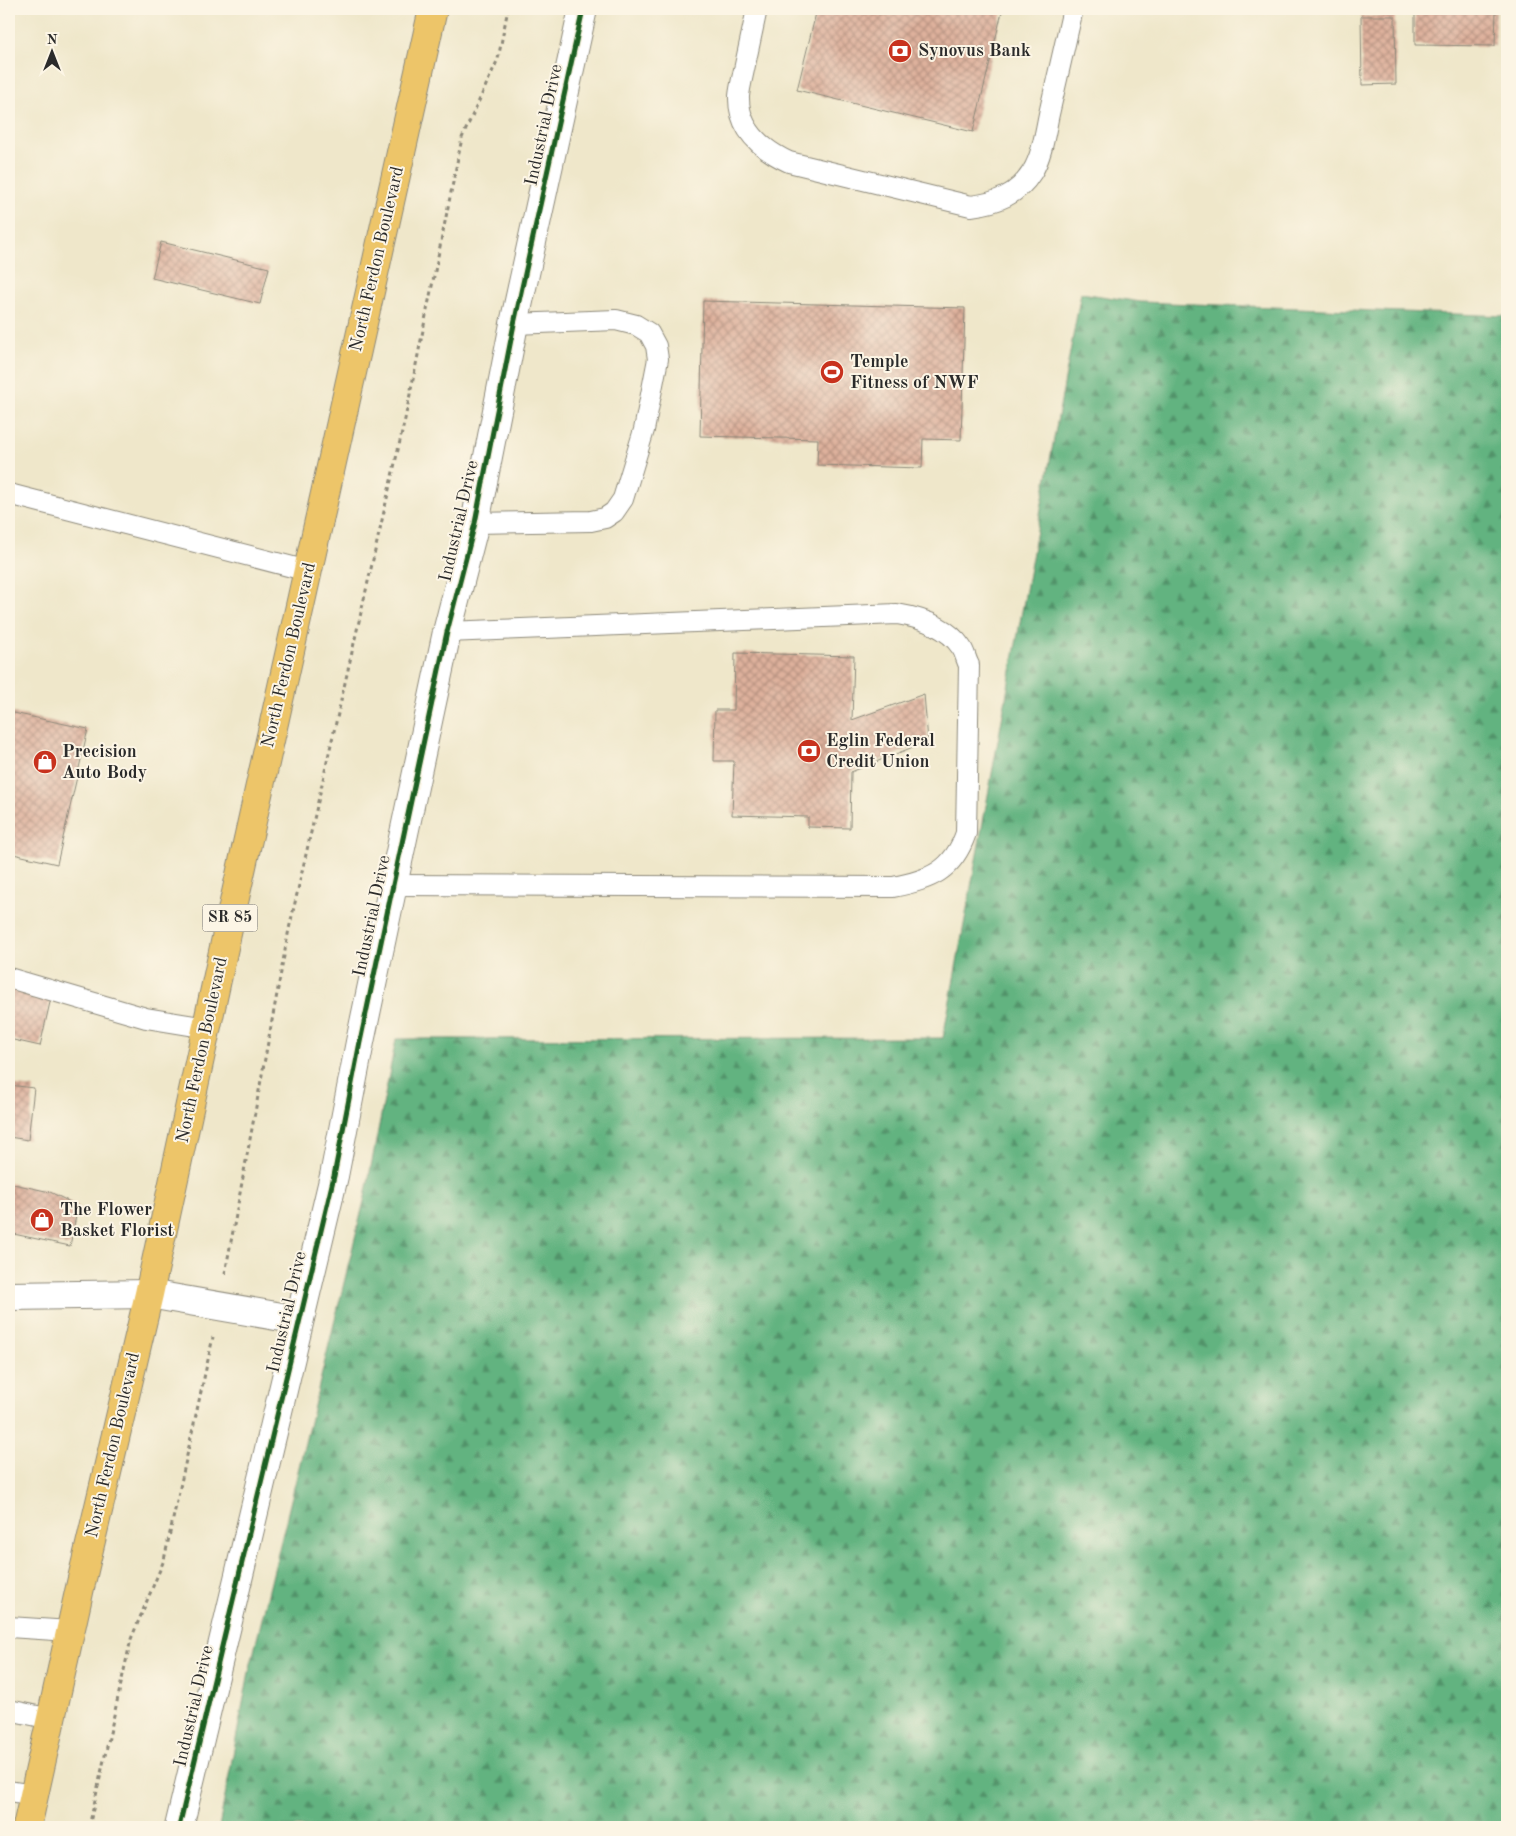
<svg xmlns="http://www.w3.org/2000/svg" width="1516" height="1836" viewBox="0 0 1516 1836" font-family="'Old Standard TT',serif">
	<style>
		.forest { fill: url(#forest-firs); stroke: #466f56 }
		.building { fill: url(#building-cross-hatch) }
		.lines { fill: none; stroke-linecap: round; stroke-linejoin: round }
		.lane-casing { stroke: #8d897a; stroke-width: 22 }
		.street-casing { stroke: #8d897a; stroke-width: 30 }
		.primary-casing { stroke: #8d897a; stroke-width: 30 }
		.path { stroke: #8d897a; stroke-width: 3; stroke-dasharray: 4 4; stroke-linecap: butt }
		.lane { stroke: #fff; stroke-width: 20 }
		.street { stroke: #fff; stroke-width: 28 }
		.primary { stroke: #edc569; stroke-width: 28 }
		.cycleway-casing { stroke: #fcf5e5; stroke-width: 8 }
		.cycleway { stroke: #1b5e20; stroke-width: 5 }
		.labels { text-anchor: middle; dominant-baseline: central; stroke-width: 4; stroke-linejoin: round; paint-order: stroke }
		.shield { fill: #fcf5e5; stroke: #6a6863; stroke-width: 1 }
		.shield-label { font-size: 16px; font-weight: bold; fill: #2b2b2b }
		.poi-label { font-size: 18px; font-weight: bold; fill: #2b2b2b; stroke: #fcf5e5; text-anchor: start }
		.street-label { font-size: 18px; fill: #2b2b2b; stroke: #fcf5e5 }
	</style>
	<defs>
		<pattern id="forest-firs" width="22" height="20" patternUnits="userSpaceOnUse" patternTransform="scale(1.25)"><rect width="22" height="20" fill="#62b380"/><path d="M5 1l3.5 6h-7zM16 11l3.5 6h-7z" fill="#519269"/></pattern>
		<pattern id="building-cross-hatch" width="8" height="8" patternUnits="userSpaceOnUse" patternTransform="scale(1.25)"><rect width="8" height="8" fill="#deb19c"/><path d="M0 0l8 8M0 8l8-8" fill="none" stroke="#b4907f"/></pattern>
	</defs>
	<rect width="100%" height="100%" fill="#fcf5e5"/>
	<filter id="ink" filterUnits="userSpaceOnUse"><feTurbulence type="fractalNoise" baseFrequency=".02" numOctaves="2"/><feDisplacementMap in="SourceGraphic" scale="10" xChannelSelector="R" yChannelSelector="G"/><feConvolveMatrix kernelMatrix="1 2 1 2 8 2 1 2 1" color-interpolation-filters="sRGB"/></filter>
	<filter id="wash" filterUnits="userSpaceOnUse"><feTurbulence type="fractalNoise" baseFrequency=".0096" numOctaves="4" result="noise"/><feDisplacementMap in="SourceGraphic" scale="20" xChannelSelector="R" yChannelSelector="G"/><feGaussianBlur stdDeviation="1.12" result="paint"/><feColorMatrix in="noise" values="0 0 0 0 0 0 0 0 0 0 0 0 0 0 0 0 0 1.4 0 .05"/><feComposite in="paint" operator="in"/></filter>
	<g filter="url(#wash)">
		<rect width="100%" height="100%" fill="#efe7ca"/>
		<polygon class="forest" points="1081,293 1141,302 1507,316 1507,1827 219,1827 249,1672 365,1197 396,1039 943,1038"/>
		<g id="blocks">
			<g class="building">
				<polygon points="817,9 987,9 1002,12 973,132 797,90"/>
				<polygon points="1415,9 1496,9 1495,46 1415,45"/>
				<polygon points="1361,16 1395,16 1396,84 1362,85"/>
				<polygon points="161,242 269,268 260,304 152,278"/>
				<polygon points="703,301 965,308 961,440 923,439 922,468 817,465 818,439 700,436"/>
				<polygon points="735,653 854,656 852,720 924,694 928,741 851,772 850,828 808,827 808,817 732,815 734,761 714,761 715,710 734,710"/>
				<polygon points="9,712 88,729 57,864 9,853"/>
				<polygon points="9,988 51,998 40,1046 9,1039"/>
				<polygon points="9,1085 34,1088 28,1140 9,1137"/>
				<polygon points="9,1183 50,1192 78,1206 70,1246 9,1233"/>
			</g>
		</g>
	</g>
	<g filter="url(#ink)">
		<use href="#blocks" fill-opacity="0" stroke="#8d897a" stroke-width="1"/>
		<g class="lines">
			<g class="lane-casing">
				<g id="lane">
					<path d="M757,9C753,28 749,46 745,65C743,75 740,86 739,96C738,129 761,149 789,162L971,206C996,203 1018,195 1032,172C1042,156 1045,133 1049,114C1057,79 1065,44 1073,9"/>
					<polyline points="9,494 308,571"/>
					<polyline points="475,523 591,521 605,518 614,512 623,499 644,430 658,359 656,346 649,333 636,325 616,320 514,324"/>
					<path d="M393,885L893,887C930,880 953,871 966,833L969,665C966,660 965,652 961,647C947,626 921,618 897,614L447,632"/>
					<polyline points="9,978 146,1018 207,1028"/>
					<polyline points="9,1627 70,1631"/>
					<polyline points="9,1710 51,1719"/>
					<polyline points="9,1791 34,1795"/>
				</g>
			</g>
			<g class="street-casing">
				<g id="street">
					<polyline points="9,1296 149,1294 299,1320"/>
					<polyline points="179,1827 334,1176 360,1042 393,885 447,632 475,523 514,324 583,9"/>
				</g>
			</g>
			<g class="primary-casing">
				<polyline id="primary" points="27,1827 81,1583 149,1294 226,938 433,9"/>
			</g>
			<g class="path">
				<polyline points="225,1274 289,929 405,419 462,138 498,59 508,9"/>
				<polyline points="89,1827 131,1639 164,1560 213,1337"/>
			</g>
			<use href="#lane" class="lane"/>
			<use href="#street" class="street"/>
			<use href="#primary" class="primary"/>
			<g class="cycleway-casing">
				<polyline id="cycleway" points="179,1827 334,1176 360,1042 393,885 447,632 475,523 514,324 583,9"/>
			</g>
			<use href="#cycleway" class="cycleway"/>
		</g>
	</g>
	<defs>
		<g id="bank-disc" transform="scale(1.25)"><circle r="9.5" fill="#c8321e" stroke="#fcf5e5"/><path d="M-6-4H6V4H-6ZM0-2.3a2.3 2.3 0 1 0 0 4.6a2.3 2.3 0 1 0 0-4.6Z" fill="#fff"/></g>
		<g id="stadium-disc" transform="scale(1.25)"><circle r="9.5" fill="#c8321e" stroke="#fcf5e5"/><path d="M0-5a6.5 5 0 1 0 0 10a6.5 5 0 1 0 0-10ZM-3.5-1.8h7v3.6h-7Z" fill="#fff"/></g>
		<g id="shop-disc" transform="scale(1.25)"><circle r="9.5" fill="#c8321e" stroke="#fcf5e5"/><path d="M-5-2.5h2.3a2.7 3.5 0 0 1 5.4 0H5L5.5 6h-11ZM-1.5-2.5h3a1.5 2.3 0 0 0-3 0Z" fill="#fff"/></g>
	</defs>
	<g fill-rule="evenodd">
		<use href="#bank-disc" x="900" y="51"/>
		<use href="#stadium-disc" x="832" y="372"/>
		<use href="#bank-disc" x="809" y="751"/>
		<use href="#shop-disc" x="45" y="762"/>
		<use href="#shop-disc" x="42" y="1220"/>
	</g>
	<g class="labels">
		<rect class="shield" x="202.5" y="904.5" width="55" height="27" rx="4"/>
		<g class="shield-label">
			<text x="230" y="918">SR 85</text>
		</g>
		<g class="poi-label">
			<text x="918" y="51">Synovus Bank</text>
			<text x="850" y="362">Temple<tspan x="850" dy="21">Fitness of NWF</tspan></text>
			<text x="826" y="741">Eglin Federal<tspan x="826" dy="21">Credit Union</tspan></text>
			<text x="62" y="752">Precision<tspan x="62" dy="21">Auto Body</tspan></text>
			<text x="60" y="1210">The Flower<tspan x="60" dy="21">Basket Florist</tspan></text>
		</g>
		<g class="street-label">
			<text transform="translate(544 125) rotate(-78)">Industrial Drive</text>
			<text transform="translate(377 259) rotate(-77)">North Ferdon Boulevard</text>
			<text transform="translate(459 521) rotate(-77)">Industrial Drive</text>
			<text transform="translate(289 655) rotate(-77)">North Ferdon Boulevard</text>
			<text transform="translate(372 916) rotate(-78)">Industrial Drive</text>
			<text transform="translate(202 1050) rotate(-78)">North Ferdon Boulevard</text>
			<text transform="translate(287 1312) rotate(-77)">Industrial Drive</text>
			<text transform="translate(113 1445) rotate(-77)">North Ferdon Boulevard</text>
			<text transform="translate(194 1706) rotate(-77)">Industrial Drive</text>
		</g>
	</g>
	<rect width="1516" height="1836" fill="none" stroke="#fcf5e5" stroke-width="30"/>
	<g transform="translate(52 52)" stroke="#fcf5e5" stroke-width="4" paint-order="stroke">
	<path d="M0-4L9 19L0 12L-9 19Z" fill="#2b2b2b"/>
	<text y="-8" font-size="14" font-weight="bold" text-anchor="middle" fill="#2b2b2b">N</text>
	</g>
</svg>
